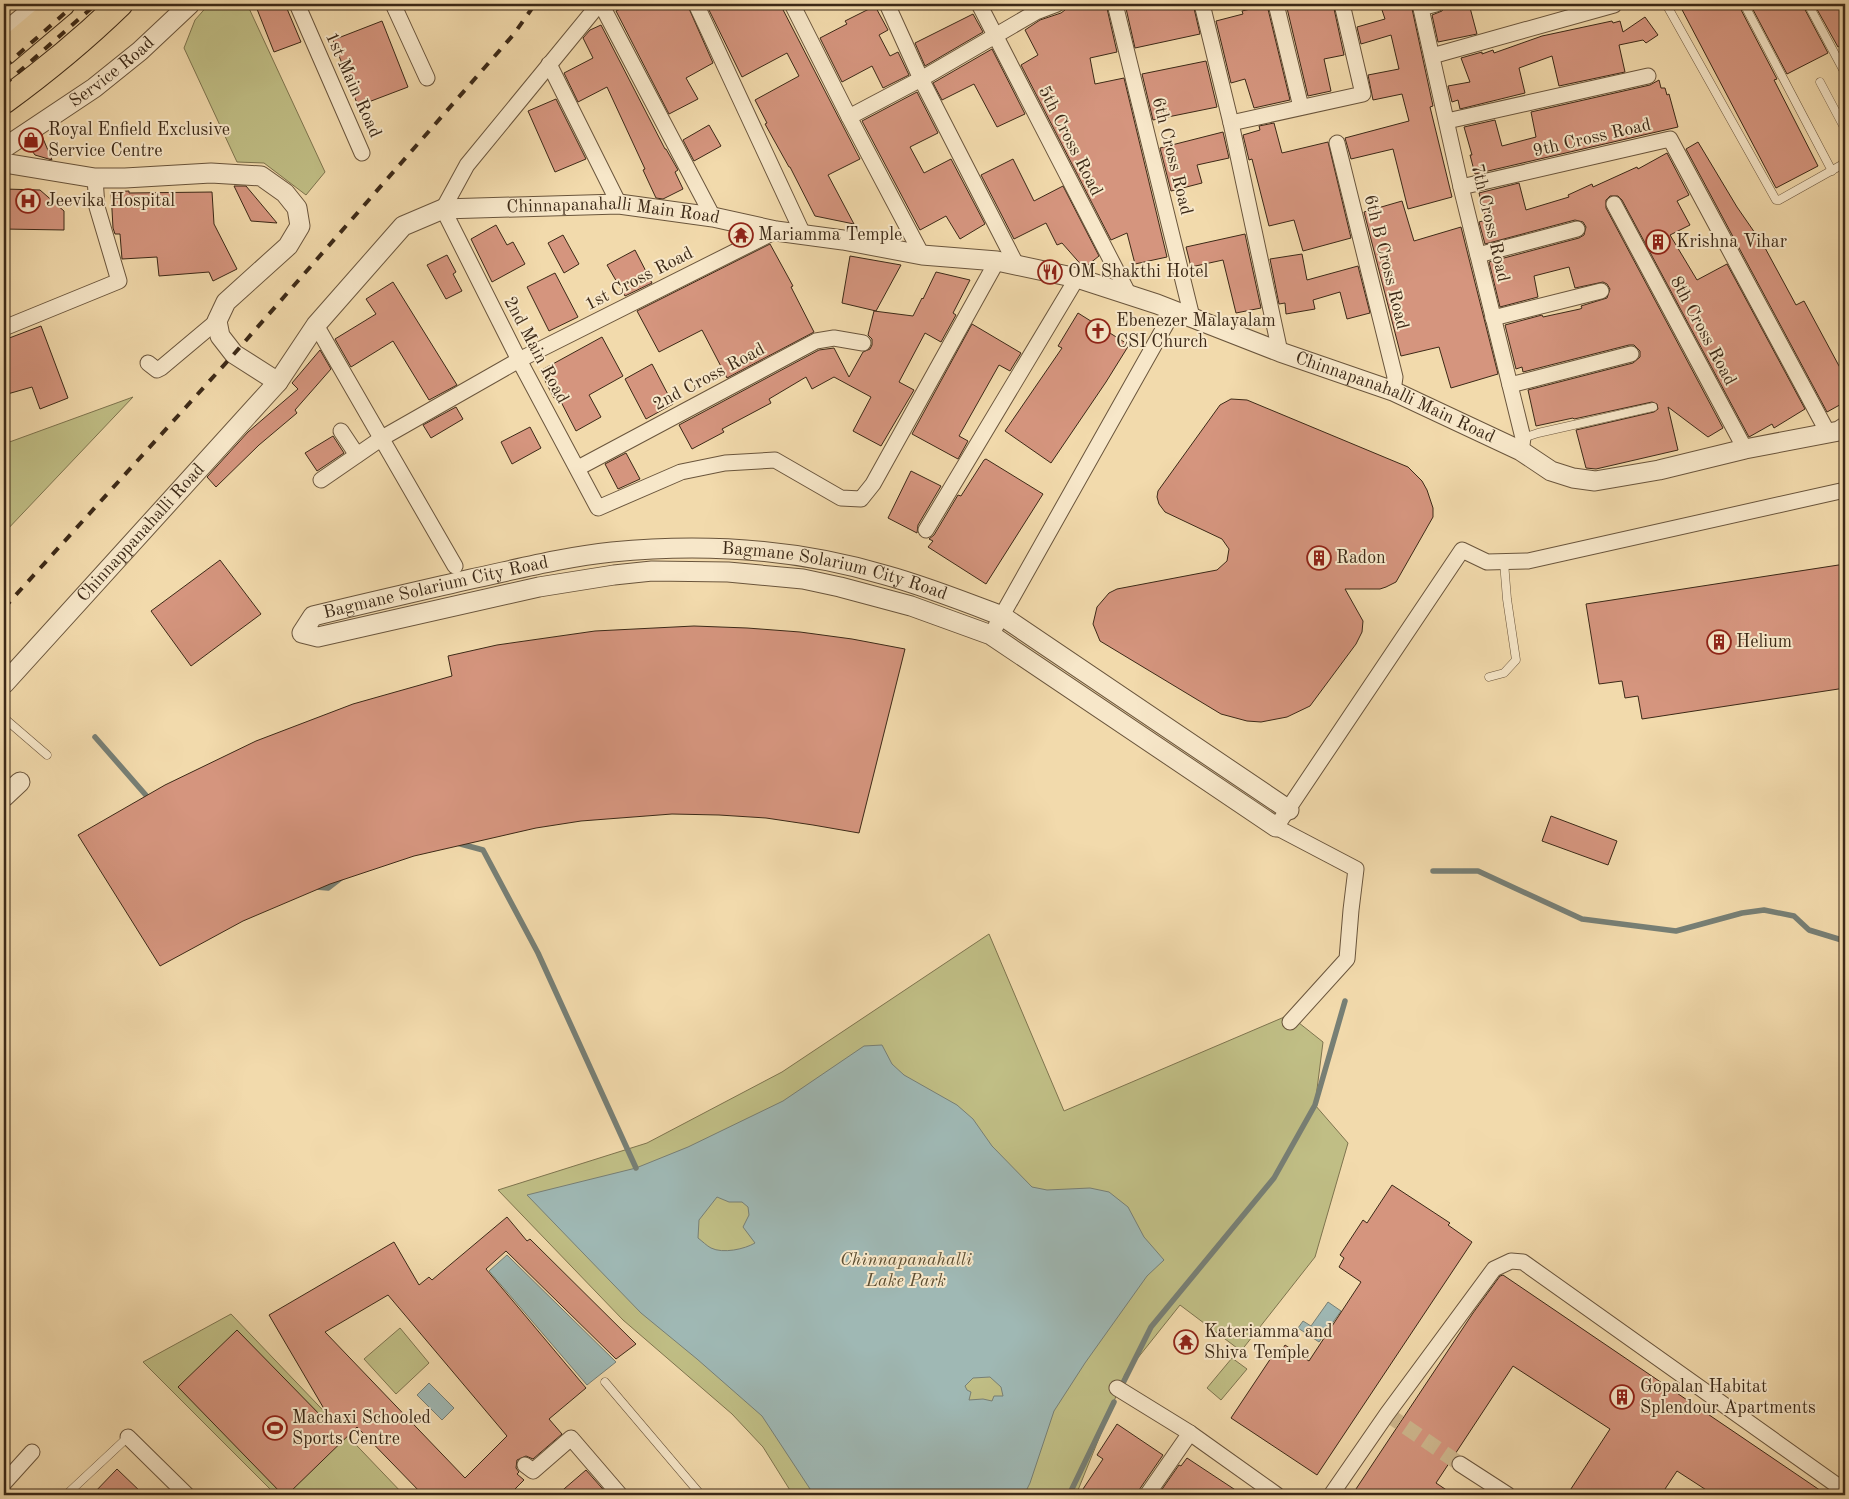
<svg xmlns="http://www.w3.org/2000/svg" width="1849" height="1499" viewBox="0 0 1849 1499" font-family="'Old Standard TT',serif">
	<style>
		.green { fill: #c0be85; stroke: #7e744e }
		.water { fill: #9fb8b4; stroke: #777f75; fill-rule: evenodd }
		.lines { fill: none; stroke-linecap: round; stroke-linejoin: round }
		.stream { stroke: #777f75; stroke-width: 5.5 }
		.building { fill: #d5957e; stroke: #3c2917; fill-rule: evenodd }
		.minor-tunnel { stroke: #ceb78e; stroke-width: 15; stroke-dasharray: 15 8; stroke-linecap: butt }
		.service-casing { stroke: #6a553c; stroke-width: 9 }
		.minor-casing { stroke: #6a553c; stroke-width: 17 }
		.tertiary-casing { stroke: #6a553c; stroke-width: 21 }
		.trunk-casing { stroke: #3c2917; stroke-width: 27 }
		.service { stroke: #f7e7c9; stroke-width: 8 }
		.minor { stroke: #f7e7c9; stroke-width: 15 }
		.tertiary { stroke: #f7e7c9; stroke-width: 19 }
		.trunk { stroke: #f2daac; stroke-width: 25 }
		.rail { stroke: #3c2917; stroke-width: 4; stroke-dasharray: 9 9; stroke-linecap: butt }
		.labels { text-anchor: middle; dominant-baseline: central; stroke-width: 4; stroke-linejoin: round; paint-order: stroke }
		.street-label { font-size: 18px; fill: #3c2917; stroke: #f7e7c9 }
		.poi-label { font-size: 18px; fill: #3c2917; stroke: #f7e7c9; text-anchor: start }
		.park-label { font-size: 18px; font-style: italic; fill: #5d4e32; stroke: #f7e7c9 }
	</style>
	<rect width="100%" height="100%" fill="#f2daac"/>
	<filter id="stains"><feTurbulence type="fractalNoise" baseFrequency=".004" numOctaves="4"/><feColorMatrix values="0 0 0 0 .2 0 0 0 0 .09 0 0 0 0 .02 0 0 0 .5 -.17"/></filter>
	<radialGradient id="worn" r=".72"><stop offset=".6" stop-color="#630" stop-opacity="0"/><stop offset="1" stop-color="#630" stop-opacity=".3"/></radialGradient>
	<g class="green">
		<polygon points="209,4 247,4 325,172 306,195 264,163 237,162 184,48 195,20"/>
		<polygon points="133,397 4,533 4,444"/>
		<polygon points="989,934 1064,1111 1289,1015 1323,1042 1315,1105 1348,1143 1315,1257 1241,1351 1180,1305 1125,1374 1076,1495 793,1495 763,1447 732,1414 623,1320 498,1190 647,1143 782,1072"/>
		<polygon points="231,1314 404,1495 276,1495 143,1362"/>
		<polygon points="400,1328 429,1363 396,1394 364,1359"/>
		<polygon points="1232,1358 1247,1369 1221,1400 1207,1388"/>
	</g>
	<g class="water">
		<path d="M882,1045L892,1064L904,1075L957,1105L973,1119L992,1146L1032,1187L1047,1190L1090,1188L1109,1192L1128,1207L1144,1237L1164,1260L1147,1276L1085,1363L1054,1411L1030,1483L1024,1495H814L762,1416L697,1359L641,1313L527,1195L636,1168L688,1147L783,1101L864,1046ZM717,1197L729,1202H742L748,1207L749,1215L743,1227L755,1243C745,1249 723,1254 711,1248C707,1246 702,1241 698,1238L699,1220ZM990,1377L1001,1387L1003,1396H994L992,1401L983,1399L969,1400L971,1392L967,1390L965,1386L973,1378Z"/>
		<polygon points="507,1255 616,1362 587,1385 489,1271"/>
		<polygon points="1328,1302 1341,1311 1319,1342 1298,1328 1303,1321 1311,1326"/>
		<polygon points="429,1383 454,1408 442,1420 417,1395"/>
	</g>
	<g class="lines">
		<g class="stream">
			<polyline points="95,737 151,801"/>
			<polyline points="457,843 483,850 538,953 636,1168"/>
			<polyline points="1433,871 1478,871 1582,919 1676,931 1742,913 1764,910 1794,916 1809,930 1845,941"/>
			<polyline points="316,887 328,888 341,878"/>
			<polyline points="1120,1389 1151,1327 1274,1178 1315,1105 1345,1001"/>
			<polyline points="1069,1495 1114,1402"/>
		</g>
	</g>
	<g class="building">
		<polygon points="255,4 285,4 301,42 274,52"/>
		<polygon points="631,4 687,4 713,63 686,78 698,99 669,114 616,11"/>
		<polygon points="706,4 780,4 860,159 828,175 854,224 815,216 790,167 789,167 765,124 767,123 755,100 799,76 787,53 742,77"/>
		<polygon points="1066,4 1106,4 1117,52 1090,58 1095,84 1124,78 1167,257 1135,264 1127,233 1111,240 1021,65 1038,55 1025,30 1040,20 1061,13 1065,10"/>
		<polygon points="1125,4 1193,4 1200,34 1135,48"/>
		<polygon points="1286,4 1333,4 1344,55 1324,59 1331,91 1308,96"/>
		<polygon points="1380,4 1411,4 1433,106 1430,107 1452,197 1408,209 1393,149 1351,159 1345,138 1409,121 1402,94 1373,100 1368,75 1399,69 1391,35 1361,44 1357,27 1385,19"/>
		<polygon points="1454,4 1469,4 1477,34 1438,42 1432,15 1442,11 1445,6"/>
		<polygon points="1679,4 1738,4 1777,79 1774,80 1818,166 1776,188"/>
		<polygon points="1750,4 1802,4 1828,53 1787,74"/>
		<polygon points="1814,4 1845,4 1845,43 1838,47"/>
		<polygon points="1267,5 1290,100 1254,108 1245,79 1231,83 1216,21 1243,14 1242,11"/>
		<polygon points="875,6 888,30 879,35 890,56 898,52 909,75 883,88 872,66 842,82 820,38 847,24 845,21"/>
		<polygon points="973,14 983,32 925,66 915,43"/>
		<polygon points="1645,17 1658,35 1646,43 1643,40 1619,45 1625,72 1559,86 1552,56 1519,68 1525,93 1460,109 1458,100 1452,102 1448,86 1470,82 1461,58 1482,52 1482,54 1493,50 1494,53 1542,36 1612,21 1613,23 1620,21 1623,32"/>
		<polygon points="382,21 408,87 358,106 333,40"/>
		<polygon points="601,25 665,149 666,149 678,170 675,172 683,189 663,199 656,198 643,170 645,169 607,87 578,102 564,73 593,58 583,38 590,30"/>
		<polygon points="992,49 1025,114 997,127 974,84 942,100 933,83"/>
		<polygon points="1206,61 1217,107 1153,120 1142,74"/>
		<polygon points="1659,80 1661,88 1665,88 1667,95 1669,94 1678,127 1475,174 1470,155 1472,155 1464,127 1495,120 1502,146 1536,137 1531,112 1650,85"/>
		<polygon points="917,92 938,133 910,147 924,173 951,159 985,224 960,239 946,216 920,230 862,121"/>
		<polygon points="556,99 586,159 555,172 528,111"/>
		<polygon points="1274,123 1282,153 1328,142 1351,238 1303,251 1294,220 1269,226 1252,159 1249,160 1243,135 1260,130 1259,126"/>
		<polygon points="709,125 721,146 694,161 683,140"/>
		<polygon points="1223,132 1229,158 1197,165 1202,183 1171,191 1160,148"/>
		<polygon points="42,136 52,160 35,155 28,145"/>
		<polygon points="1698,142 1737,207 1764,246 1796,305 1804,301 1845,377 1845,402 1827,412 1686,149"/>
		<polygon points="1667,153 1689,195 1677,201 1690,225 1670,235 1697,280 1727,264 1805,409 1774,428 1772,424 1749,437 1622,200 1618,196 1610,196 1606,200 1606,208 1723,428 1708,437 1668,407 1678,450 1596,469 1586,468 1576,430 1654,412 1658,409 1657,404 1652,402 1574,419 1573,418 1536,426 1528,390 1633,363 1640,357 1640,351 1634,345 1629,345 1523,372 1522,367 1516,369 1505,325 1542,315 1543,317 1580,309 1582,308 1581,306 1607,298 1610,289 1607,284 1603,282 1575,288 1569,267 1534,276 1538,297 1500,307 1489,262 1579,238 1584,235 1586,227 1583,222 1575,220 1485,244 1479,222 1486,220 1479,193 1519,183 1526,210 1569,197 1568,195 1592,184 1593,187 1637,167 1638,169"/>
		<polygon points="1013,159 1034,201 1063,186 1099,256 1084,268 1062,243 1057,245 1046,223 1014,239 981,175"/>
		<polygon points="234,186 246,186 277,223 251,221"/>
		<polygon points="4,189 40,190 64,211 64,230 4,229"/>
		<polygon points="129,191 129,193 212,192 214,224 237,269 213,281 209,272 159,276 157,257 122,259 120,234 115,234 113,228 111,192"/>
		<polygon points="1402,201 1414,241 1461,227 1498,374 1451,388 1439,347 1401,356 1364,212"/>
		<polygon points="496,225 507,245 513,242 525,264 492,282 471,239"/>
		<polygon points="1245,234 1261,308 1236,313 1223,260 1191,267 1186,247"/>
		<polygon points="563,235 579,264 564,273 548,243"/>
		<polygon points="770,244 793,286 791,287 814,332 727,378 702,330 659,352 637,311"/>
		<polygon points="635,250 652,283 625,296 607,265"/>
		<polygon points="1302,254 1307,280 1358,266 1370,313 1347,319 1340,292 1313,300 1315,309 1286,314 1285,303 1279,304 1270,259"/>
		<polygon points="447,255 456,272 453,274 462,291 446,299 427,265"/>
		<polygon points="850,256 901,265 876,311 842,303"/>
		<polygon points="936,272 970,280 953,313 956,315 941,342 925,333 899,382 914,390 881,446 853,431 871,397 834,377 812,389 806,377 769,399 771,403 722,429 724,432 692,449 679,425 819,350 834,348 849,377 863,352 870,349 872,345 872,339 868,335 874,311 913,316 922,298 923,299"/>
		<polygon points="555,273 578,317 549,331 527,287"/>
		<polygon points="393,282 457,385 429,400 393,341 351,367 335,339 376,314 366,299"/>
		<polygon points="1078,313 1129,345 1106,382 1051,463 1005,431 1062,348 1058,346"/>
		<polygon points="972,324 1021,353 1010,371 999,365 959,436 968,441 958,459 912,434"/>
		<polygon points="41,326 68,398 40,409 32,387 4,395 4,340"/>
		<polygon points="602,337 623,376 589,395 601,417 576,431 558,396 554,398 540,371"/>
		<polygon points="320,350 331,369 295,410 297,413 259,445 216,487 207,477 248,432 298,389 292,383"/>
		<polygon points="652,364 673,404 646,419 625,379"/>
		<polygon points="1231,399 1247,400 1408,467 1422,481 1427,490 1433,508 1433,517 1396,582 1386,587 1380,589 1345,589 1363,621 1362,632 1356,644 1310,706 1287,717 1261,722 1247,721 1221,714 1100,641 1093,624 1097,607 1109,593 1117,589 1217,570 1227,561 1229,549 1222,539 1165,512 1159,504 1157,497 1158,491 1220,405"/>
		<polygon points="456,407 463,419 431,438 423,425"/>
		<polygon points="530,427 541,448 512,464 501,442"/>
		<polygon points="333,436 344,453 317,471 305,453"/>
		<polygon points="626,453 640,479 618,489 605,464"/>
		<polygon points="986,459 1043,494 986,584 928,547 933,541 929,539 934,535 958,495 961,496 984,460"/>
		<polygon points="911,471 941,486 918,525 917,533 888,518"/>
		<polygon points="220,560 261,614 191,666 151,611"/>
		<polygon points="1845,564 1845,688 1642,719 1638,696 1625,698 1622,681 1599,684 1586,604"/>
		<polygon points="694,626 747,628 800,632 852,639 905,649 859,833 813,825 766,818 719,815 672,814 581,821 536,828 414,856 330,884 243,921 160,966 78,835 165,785 256,741 353,704 452,676 448,656 497,645 595,631"/>
		<polygon points="1551,816 1617,841 1608,865 1542,841"/>
		<polygon points="1392,1185 1450,1223 1448,1225 1472,1242 1317,1475 1231,1418 1277,1349 1281,1352 1285,1345 1309,1361 1361,1282 1339,1267 1344,1258 1340,1255 1363,1220 1367,1223"/>
		<path d="M507,1217L527,1241L530,1239L636,1344L616,1359L506,1251L486,1269L586,1388L549,1419L562,1434L533,1459L526,1456L517,1460L516,1468L519,1472L517,1474L524,1480L509,1495H423L357,1427L287,1495H283L178,1387L237,1330L327,1422L330,1419L269,1315L394,1242L419,1285L429,1277L432,1280ZM388,1295L507,1436L465,1478L325,1332Z"/>
		<polygon points="1503,1275 1827,1495 1714,1495 1677,1471 1661,1495 1567,1495 1610,1429 1513,1366 1436,1483 1454,1495 1352,1495 1473,1313 1500,1276"/>
		<polygon points="1117,1424 1163,1455 1139,1490 1138,1495 1092,1495 1083,1489 1103,1459 1097,1455"/>
		<polygon points="1187,1458 1243,1495 1158,1495 1179,1465 1181,1466"/>
		<polygon points="117,1469 144,1495 92,1495"/>
		<polygon points="586,1470 608,1495 557,1495"/>
	</g>
	<g class="lines">
		<polyline class="minor-tunnel" points="1387,1414 1460,1464"/>
		<g class="service-casing">
			<g id="service">
				<polyline points="1666,4 1776,200 1779,200 1845,163"/>
				<polyline points="1744,4 1832,171"/>
				<polyline points="1808,4 1845,73"/>
				<polyline points="1820,82 1845,129"/>
				<polyline points="1523,438 1538,433 1653,407"/>
				<polyline points="1489,677 1504,673 1516,660 1507,599 1504,562"/>
				<polyline points="4,718 47,755"/>
				<polyline points="605,1382 701,1495"/>
				<polyline points="66,1495 128,1437"/>
			</g>
		</g>
		<g class="minor-casing">
			<g id="minor">
				<polyline points="297,4 362,153"/>
				<polyline points="393,4 427,78"/>
				<polyline points="599,4 467,165 443,209 519,360 598,508 681,472 725,463 775,460 841,498 861,499 873,484 997,261"/>
				<polyline points="601,4 713,217"/>
				<polyline points="696,4 803,234"/>
				<polyline points="792,4 849,117 922,255"/>
				<polyline points="887,4 921,79 1017,266"/>
				<polyline points="979,4 1129,295"/>
				<polyline points="1115,4 1192,317"/>
				<polyline points="1202,4 1231,123 1280,352"/>
				<polyline points="1276,4 1301,107"/>
				<polyline points="1420,4 1461,187 1523,438 1521,451"/>
				<polyline points="1421,8 1436,4"/>
				<polyline points="1432,56 1614,5"/>
				<polyline points="549,64 619,204"/>
				<polyline points="849,117 921,79 1036,12 1057,4"/>
				<polyline points="1447,121 1648,76"/>
				<polyline points="1231,123 1363,94 1342,4"/>
				<polyline points="1337,143 1395,377 1393,391"/>
				<polyline points="1461,187 1670,139 1828,433"/>
				<polyline points="1614,204 1745,449"/>
				<polyline points="1478,255 1577,229"/>
				<polyline points="1493,318 1601,291"/>
				<polyline points="316,325 455,566"/>
				<polyline points="4,328 119,281 97,207 95,178"/>
				<polyline points="148,363 157,370 161,368 217,321"/>
				<polyline points="1510,385 1631,354"/>
				<polyline points="341,431 357,455"/>
				<polyline points="578,468 816,341 834,338 863,343"/>
				<polyline points="321,480 382,438 519,360 776,231"/>
				<polyline points="926,530 1077,278"/>
				<polyline points="991,635 1174,310"/>
				<polyline points="1290,1022 1347,959 1351,910 1356,869 1276,827 1462,550 1487,562 1528,561 1845,490"/>
				<polyline points="1117,1388 1190,1433 1277,1495"/>
				<polyline points="128,1437 187,1495"/>
				<polyline points="1460,1464 1508,1495"/>
				<polyline points="525,1465 533,1471 571,1438 620,1495"/>
				<polyline points="4,1483 32,1452"/>
				<polyline points="1147,1495 1190,1433"/>
				<polyline points="1331,1495 1387,1414 1494,1269 1511,1261 1523,1262 1845,1491"/>
			</g>
		</g>
		<g class="tertiary-casing">
			<g id="tertiary">
				<polyline points="4,33 39,4"/>
				<path id="s1" d="M4,148L94,88L140,51L190,4"/>
				<polyline points="4,163 95,178 125,178 211,173 261,176 285,193 297,208 300,226 288,246 226,302 217,321 220,336 234,354 278,382"/>
				<path id="s2" d="M4,684L278,382L316,325L403,226L443,209L619,204L713,217L776,231L843,240L922,255L997,261L1077,278L1157,304L1280,352L1393,391L1521,451L1551,471L1573,478L1595,481L1659,470L1745,449L1839,431L1845,427"/>
				<polyline points="4,797 20,782"/>
				<path id="s3" d="M1276,827L991,635L911,606L840,587L803,579L728,572L652,571L614,575L539,587L318,637L302,633L313,616C366,603 419,591 471,579C518,569 564,557 612,552C702,543 797,549 885,575C925,586 963,601 1002,616L1289,810"/>
			</g>
		</g>
		<g class="trunk-casing">
			<g id="trunk">
				<polyline points="4,53 62,4"/>
				<path d="M4,101C45,71 84,39 120,4"/>
			</g>
		</g>
		<use href="#service" class="service"/>
		<use href="#minor" class="minor"/>
		<use href="#tertiary" class="tertiary"/>
		<use href="#trunk" class="trunk"/>
		<g class="rail">
			<polyline points="4,67 75,4"/>
			<polyline points="4,85 96,4"/>
			<polyline points="4,608 234,354 514,34 535,4"/>
		</g>
	</g>
	<defs>
		<g id="shop-ring" transform="scale(1.25)"><circle r="9.5" fill="#f7e7c9" stroke="#8f2418" stroke-width="1.5"/><path d="M-5-2.5h2.3a2.7 3.5 0 0 1 5.4 0H5L5.5 6h-11ZM-1.5-2.5h3a1.5 2.3 0 0 0-3 0Z" fill="#8f2418"/></g>
		<g id="hospital-ring" transform="scale(1.25)"><circle r="9.5" fill="#f7e7c9" stroke="#8f2418" stroke-width="1.5"/><path d="M-5-5h3v3.5h4V-5h3V5h-3V1.5h-4V5h-3Z" fill="#8f2418"/></g>
		<g id="temple-ring" transform="scale(1.25)"><circle r="9.5" fill="#f7e7c9" stroke="#8f2418" stroke-width="1.5"/><path d="M0-6L5-2H3V0L6.5 2.5H4V6H1.5V3h-3V6H-4V2.5H-6.5L-3 0V-2H-5Z" fill="#8f2418"/></g>
		<g id="building-ring" transform="scale(1.25)"><circle r="9.5" fill="#f7e7c9" stroke="#8f2418" stroke-width="1.5"/><path d="M-4-6H4V6H1V3H-1V6H-4ZM-2.5-4.3h1.7v1.8h-1.7ZM.8-4.3h1.7v1.8H.8ZM-2.5-1h1.7V.8h-1.7ZM.8-1h1.7V.8H.8Z" fill="#8f2418"/></g>
		<g id="restaurant-ring" transform="scale(1.25)"><circle r="9.5" fill="#f7e7c9" stroke="#8f2418" stroke-width="1.5"/><path d="M-5-6h1v4h1v-4h1v4h1v-4h1v5L-1.5 .5V6h-2V.5L-5-1ZM5-6V6H3V1.5H1.5Q1.5-4 5-6Z" fill="#8f2418"/></g>
		<g id="church-ring" transform="scale(1.25)"><circle r="9.5" fill="#f7e7c9" stroke="#8f2418" stroke-width="1.5"/><path d="M-1.2-6h2.4v3.5h3.3v2.4h-3.3V6h-2.4V-.1h-3.3v-2.4h3.3Z" fill="#8f2418"/></g>
		<g id="stadium-ring" transform="scale(1.25)"><circle r="9.5" fill="#f7e7c9" stroke="#8f2418" stroke-width="1.5"/><path d="M0-5a6.5 5 0 1 0 0 10a6.5 5 0 1 0 0-10ZM-3.5-1.8h7v3.6h-7Z" fill="#8f2418"/></g>
	</defs>
	<g fill-rule="evenodd">
		<use href="#shop-ring" x="31" y="140"/>
		<use href="#hospital-ring" x="28" y="201"/>
		<use href="#temple-ring" x="741" y="235"/>
		<use href="#building-ring" x="1658" y="242"/>
		<use href="#restaurant-ring" x="1050" y="272"/>
		<use href="#church-ring" x="1098" y="331"/>
		<use href="#building-ring" x="1319" y="558"/>
		<use href="#building-ring" x="1719" y="642"/>
		<use href="#temple-ring" x="1186" y="1342"/>
		<use href="#building-ring" x="1622" y="1397"/>
		<use href="#stadium-ring" x="275" y="1428"/>
	</g>
	<g class="labels">
		<g class="street-label">
			<text stroke="none"><textPath href="#s1" startOffset="132">Service Road</textPath></text>
			<text transform="translate(353 85) rotate(66)">1st Main Road</text>
			<text transform="translate(1592 138) rotate(-13)">9th Cross Road</text>
			<text transform="translate(1070 141) rotate(63)">5th Cross Road</text>
			<text transform="translate(1172 156) rotate(76)">6th Cross Road</text>
			<text stroke="none"><textPath href="#s2" startOffset="822">Chinnapanahalli Main Road</textPath></text>
			<text transform="translate(1490 223) rotate(77)">7th Cross Road</text>
			<text transform="translate(1386 262) rotate(76)">6th B Cross Road</text>
			<text transform="translate(639 279) rotate(-27)">1st Cross Road</text>
			<text transform="translate(1703 331) rotate(62)">8th Cross Road</text>
			<text transform="translate(536 350) rotate(62)">2nd Main Road</text>
			<text transform="translate(709 377) rotate(-28)">2nd Cross Road</text>
			<text stroke="none"><textPath href="#s2" startOffset="1632">Chinnapanahalli Main Road</textPath></text>
			<text stroke="none"><textPath href="#s2" startOffset="204">Chinnappanahalli Road</textPath></text>
			<text stroke="none"><textPath href="#s3" startOffset="1600">Bagmane Solarium City Road</textPath></text>
			<text stroke="none"><textPath href="#s3" startOffset="1195">Bagmane Solarium City Road</textPath></text>
		</g>
		<g class="poi-label">
			<text x="48" y="130">Royal Enfield Exclusive<tspan x="48" dy="21">Service Centre</tspan></text>
			<text x="46" y="201">Jeevika Hospital</text>
			<text x="758" y="235">Mariamma Temple</text>
			<text x="1676" y="242">Krishna Vihar</text>
			<text x="1068" y="272">OM Shakthi Hotel</text>
			<text x="1116" y="321">Ebenezer Malayalam<tspan x="1116" dy="21">CSI Church</tspan></text>
			<text x="1336" y="558">Radon</text>
			<text x="1736" y="642">Helium</text>
			<text x="1204" y="1332">Kateriamma and<tspan x="1204" dy="21">Shiva Temple</tspan></text>
			<text x="1640" y="1387">Gopalan Habitat<tspan x="1640" dy="21">Splendour Apartments</tspan></text>
			<text x="292" y="1418">Machaxi Schooled<tspan x="292" dy="21">Sports Centre</tspan></text>
		</g>
		<g class="park-label">
			<text x="906" y="1260">Chinnapanahalli<tspan x="906" dy="21">Lake Park</tspan></text>
		</g>
	</g>
	<rect width="1849" height="1499" fill="none" stroke="#f2daac" stroke-width="20"/>
	<rect x="5" y="5" width="1839" height="1489" fill="none" stroke="#3c2917" stroke-width="2.5"/>
	<rect x="10" y="10" width="1829" height="1479" fill="none" stroke="#3c2917"/>
	<rect width="100%" height="100%" filter="url(#stains)"/>
	<rect width="100%" height="100%" fill="url(#worn)"/>
</svg>
